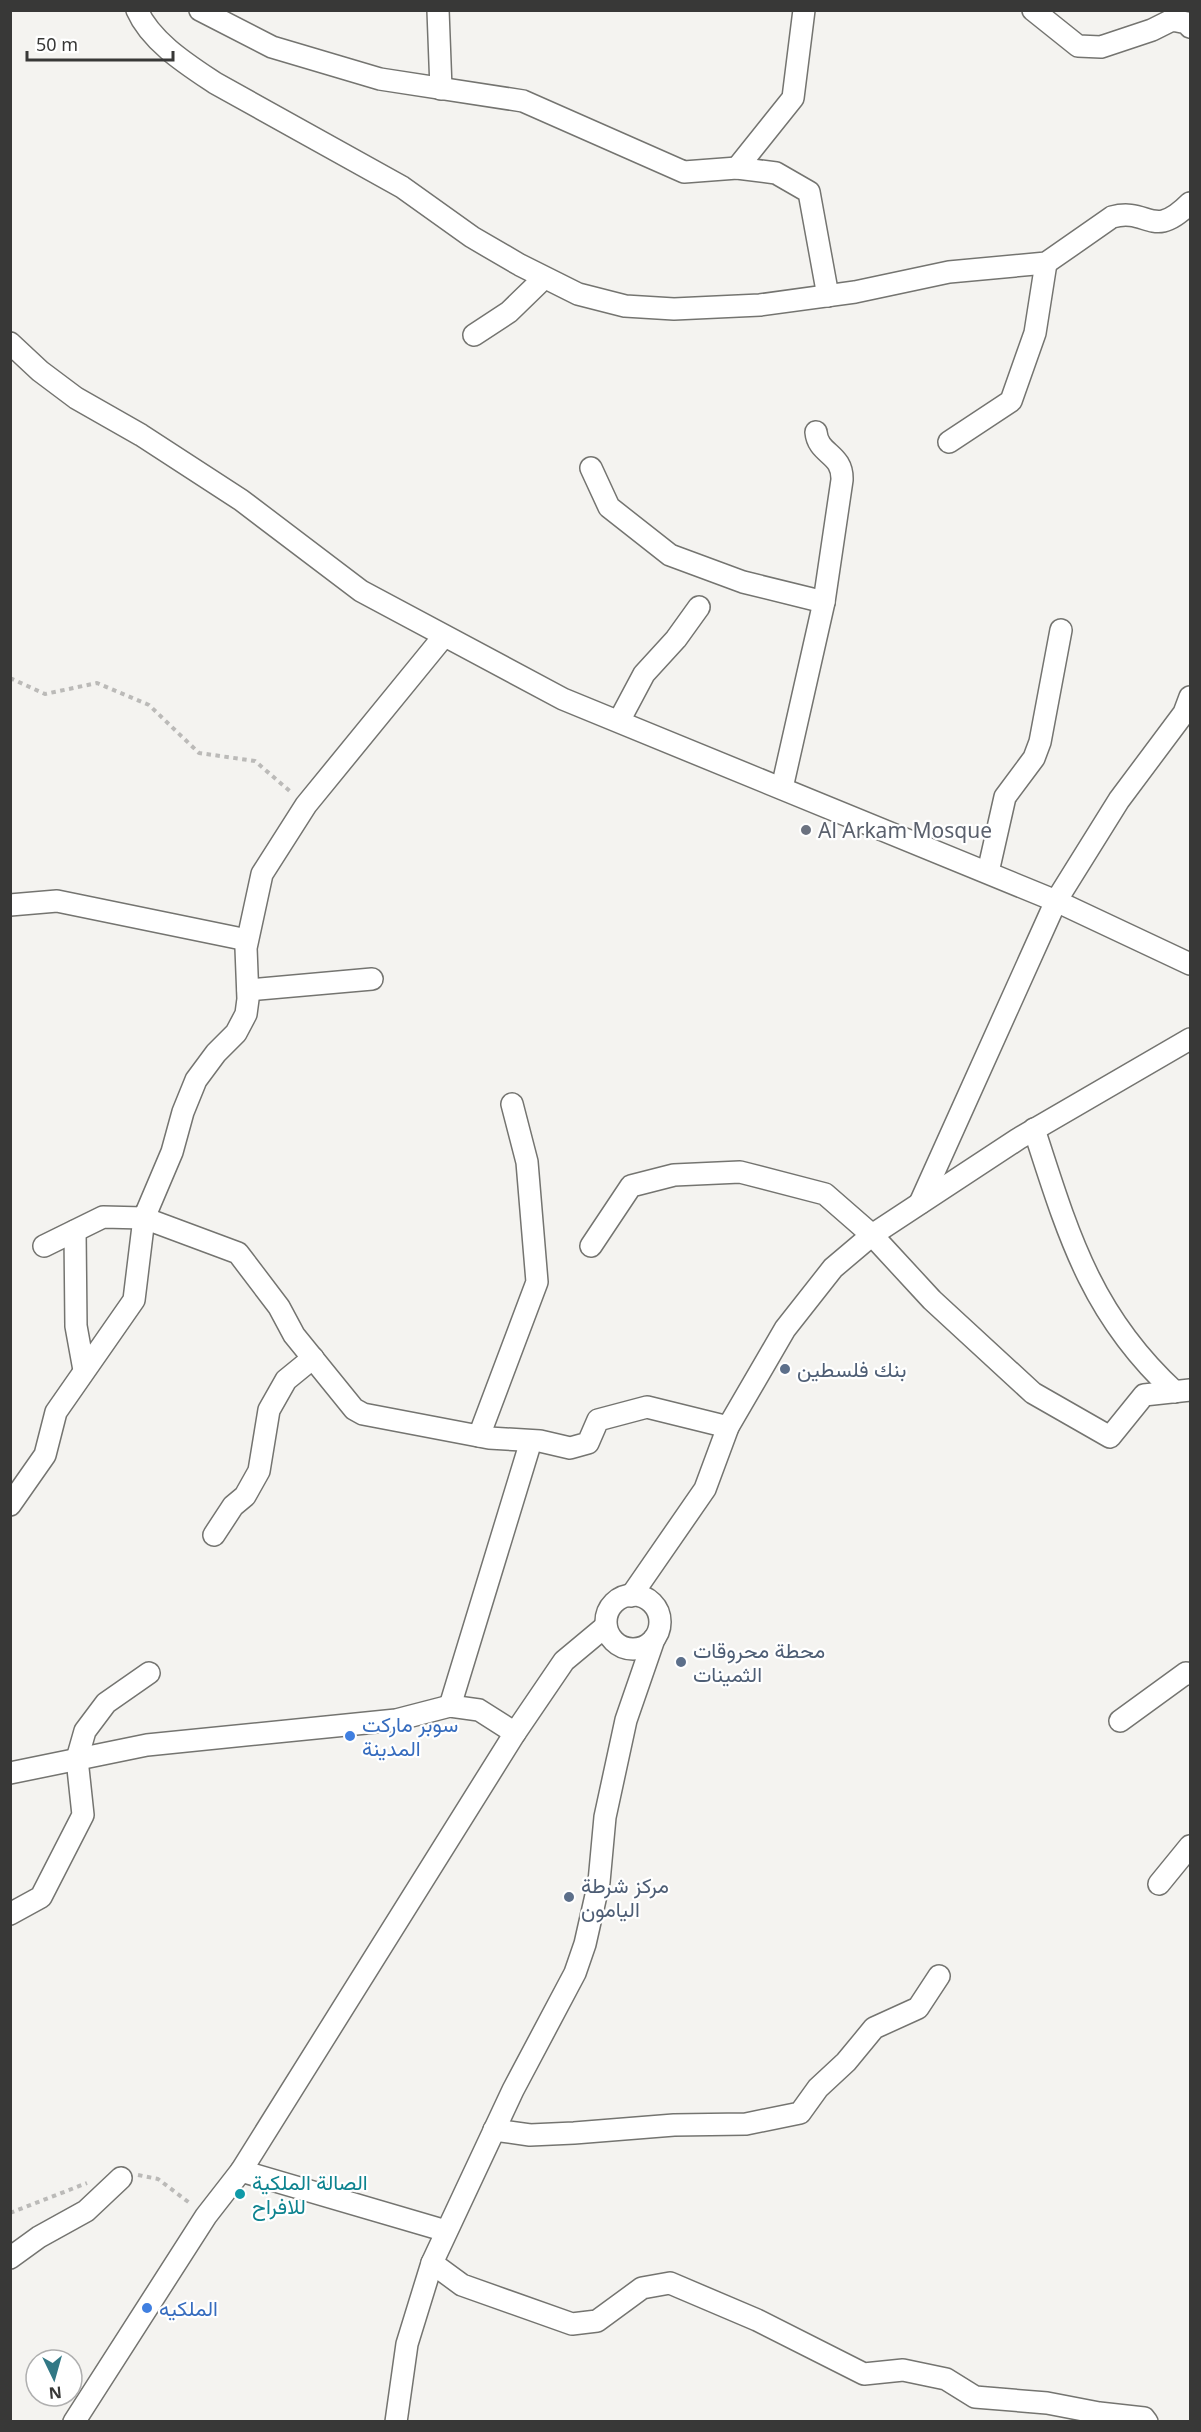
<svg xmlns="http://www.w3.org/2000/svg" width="1201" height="2432" viewBox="0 0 1201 2432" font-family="'Noto Sans',Vazirmatn,sans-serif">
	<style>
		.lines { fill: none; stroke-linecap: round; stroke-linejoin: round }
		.minor-casing { stroke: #747470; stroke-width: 24 }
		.path { stroke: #bbbab8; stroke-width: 4; stroke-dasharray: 4.5 4.5; stroke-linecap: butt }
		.minor { stroke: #fff; stroke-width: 21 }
		.worship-dot { fill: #6b7280; stroke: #fff; stroke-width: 2 }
		.service-dot { fill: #5c6f8a; stroke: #fff; stroke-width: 2 }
		.shop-dot { fill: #3f7fe0; stroke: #fff; stroke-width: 2 }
		.culture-dot { fill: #0f9aa8; stroke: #fff; stroke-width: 2 }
		.labels { text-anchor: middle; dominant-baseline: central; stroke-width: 4.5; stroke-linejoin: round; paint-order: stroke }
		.worship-label { font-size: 21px; fill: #5b616d; stroke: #fff; text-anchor: start }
		.service-label { font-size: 21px; fill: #4e5e75; stroke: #fff; text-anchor: start }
		.shop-label { font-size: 21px; fill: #366cbe; stroke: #fff; text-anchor: start }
		.culture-label { font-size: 21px; fill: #0d838f; stroke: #fff; text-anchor: start }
	</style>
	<rect width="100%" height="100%" fill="#f4f3f0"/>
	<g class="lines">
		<g class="minor-casing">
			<g id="minor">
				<path d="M137,10C151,42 188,65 215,83L402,187L472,237L520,265L578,294L625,306L674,309L760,305L855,292L949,272L1046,263L1112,217C1149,207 1152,241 1190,203"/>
				<polyline points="200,10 272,47 380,79 523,101 684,172 737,168 776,173 809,192 828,296"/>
				<polyline points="438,10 441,89"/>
				<polyline points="1033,10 1078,46 1101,47 1152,30 1172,20 1187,23 1190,27"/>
				<polyline points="737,168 793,98 804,10"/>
				<polyline points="474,335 509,312 544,278"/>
				<polyline points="10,343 40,371 76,398 141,435 241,500 361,591 563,699 1056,901 1190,964"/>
				<polyline points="949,442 1011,401 1035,333 1046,263"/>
				<polyline points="591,468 609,507 670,555 743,582 824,602"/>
				<polyline points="619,721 644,674 676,639 699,607"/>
				<path d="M782,788L824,602L842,480C843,453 818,455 816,432"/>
				<polyline points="988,872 1005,797 1034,758 1040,742 1061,630"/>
				<polyline points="10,905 57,901 247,940"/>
				<polyline points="248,990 372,979"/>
				<path d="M1034,1129C1068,1234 1091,1315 1175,1392"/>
				<polyline points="920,1203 1056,901 1119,800 1184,713 1190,697"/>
				<polyline points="75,1231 76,1326 84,1370"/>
				<polyline points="44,1246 103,1217 144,1218 172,1152 183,1112 196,1080 216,1053 236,1033 246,1014 248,999 246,948 262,874 306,805 444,636"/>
				<polyline points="591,1246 631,1186 674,1175 740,1172 825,1194 872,1235 932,1300 1033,1393 1110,1437 1144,1395 1190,1390"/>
				<polyline points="479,1436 537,1282 527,1162 512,1104"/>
				<polyline points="10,1505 45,1455 56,1412 134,1300 144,1218 238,1253 279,1307 294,1335 354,1409 363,1414 489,1438 540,1441 570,1448 588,1443 598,1420 647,1407 728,1427"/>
				<polyline points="214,1535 233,1506 245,1496 259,1471 269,1410 286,1380 313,1358"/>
				<circle cx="633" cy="1622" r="27"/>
				<polyline points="631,1596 705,1489 728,1427 785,1329 833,1268 872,1235 1018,1139 1190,1039"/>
				<polyline points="450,1706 531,1441"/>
				<polyline points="1120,1721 1186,1673 1190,1674"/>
				<polyline points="10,1773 147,1745 396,1720 450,1706 479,1710 515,1733"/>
				<polyline points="1159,1884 1190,1846"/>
				<polyline points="10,1914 41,1897 83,1815 77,1759 85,1731 106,1703 149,1673"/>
				<polyline points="494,2130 530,2135 574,2133 674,2125 746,2124 800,2113 818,2088 846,2062 874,2028 918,2008 939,1976"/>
				<polyline points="241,2171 446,2231"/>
				<polyline points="10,2258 39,2237 86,2211 121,2178"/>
				<polyline points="432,2263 462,2285 572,2324 597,2321 642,2288 670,2283 757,2320 864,2374 903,2370 946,2379 975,2397 1047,2403 1099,2413 1144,2418 1147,2422"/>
				<polyline points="74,2422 206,2216 241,2171 515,1733 564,1661 606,1626"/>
				<polyline points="396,2422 407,2344 432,2263 513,2090 575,1973 585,1944 599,1882 605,1817 626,1720 654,1639"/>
			</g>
		</g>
		<g class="path">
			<polyline points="10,678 45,694 97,683 149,705 199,753 255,761 292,793"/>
			<polyline points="138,2175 158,2179 191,2204"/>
			<polyline points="10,2213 87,2183"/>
		</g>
		<use href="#minor" class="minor"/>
	</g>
	<circle class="worship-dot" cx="806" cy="830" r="6"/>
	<g class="service-dot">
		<circle cx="785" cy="1369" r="6"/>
		<circle cx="681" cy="1662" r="6"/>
		<circle cx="569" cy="1897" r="6"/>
	</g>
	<g class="shop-dot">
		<circle cx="350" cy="1736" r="6"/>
		<circle cx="147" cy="2308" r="6"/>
	</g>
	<circle class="culture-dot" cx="240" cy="2194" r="6"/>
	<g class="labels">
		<g class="worship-label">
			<text x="818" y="830">Al Arkam Mosque</text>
		</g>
		<g class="service-label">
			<text x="797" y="1369">بنك فلسطين</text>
			<text x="693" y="1650">محطة محروقات<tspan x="693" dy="24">الثمينات</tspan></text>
			<text x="581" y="1885">مركز شرطة<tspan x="581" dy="24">اليامون</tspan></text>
		</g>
		<g class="shop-label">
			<text x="362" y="1724">سوبر ماركت<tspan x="362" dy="24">المدينة</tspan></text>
			<text x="159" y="2308">الملكيه</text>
		</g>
		<g class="culture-label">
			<text x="252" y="2182">الصالة الملكية<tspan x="252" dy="24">للافراح</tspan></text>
		</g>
	</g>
	<rect width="1201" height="2432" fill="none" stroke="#383837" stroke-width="24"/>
	<g transform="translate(54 2378) rotate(175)"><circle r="28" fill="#ffffff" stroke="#afafaf" stroke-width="1.5"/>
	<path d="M0-4.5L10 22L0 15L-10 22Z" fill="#327885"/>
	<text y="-9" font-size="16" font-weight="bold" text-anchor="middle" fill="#383837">N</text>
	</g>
	<path d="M27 51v9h146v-9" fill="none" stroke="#383837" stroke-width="3"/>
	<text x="36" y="51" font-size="18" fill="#383837" stroke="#ffffff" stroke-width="4.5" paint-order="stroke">50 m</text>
</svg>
